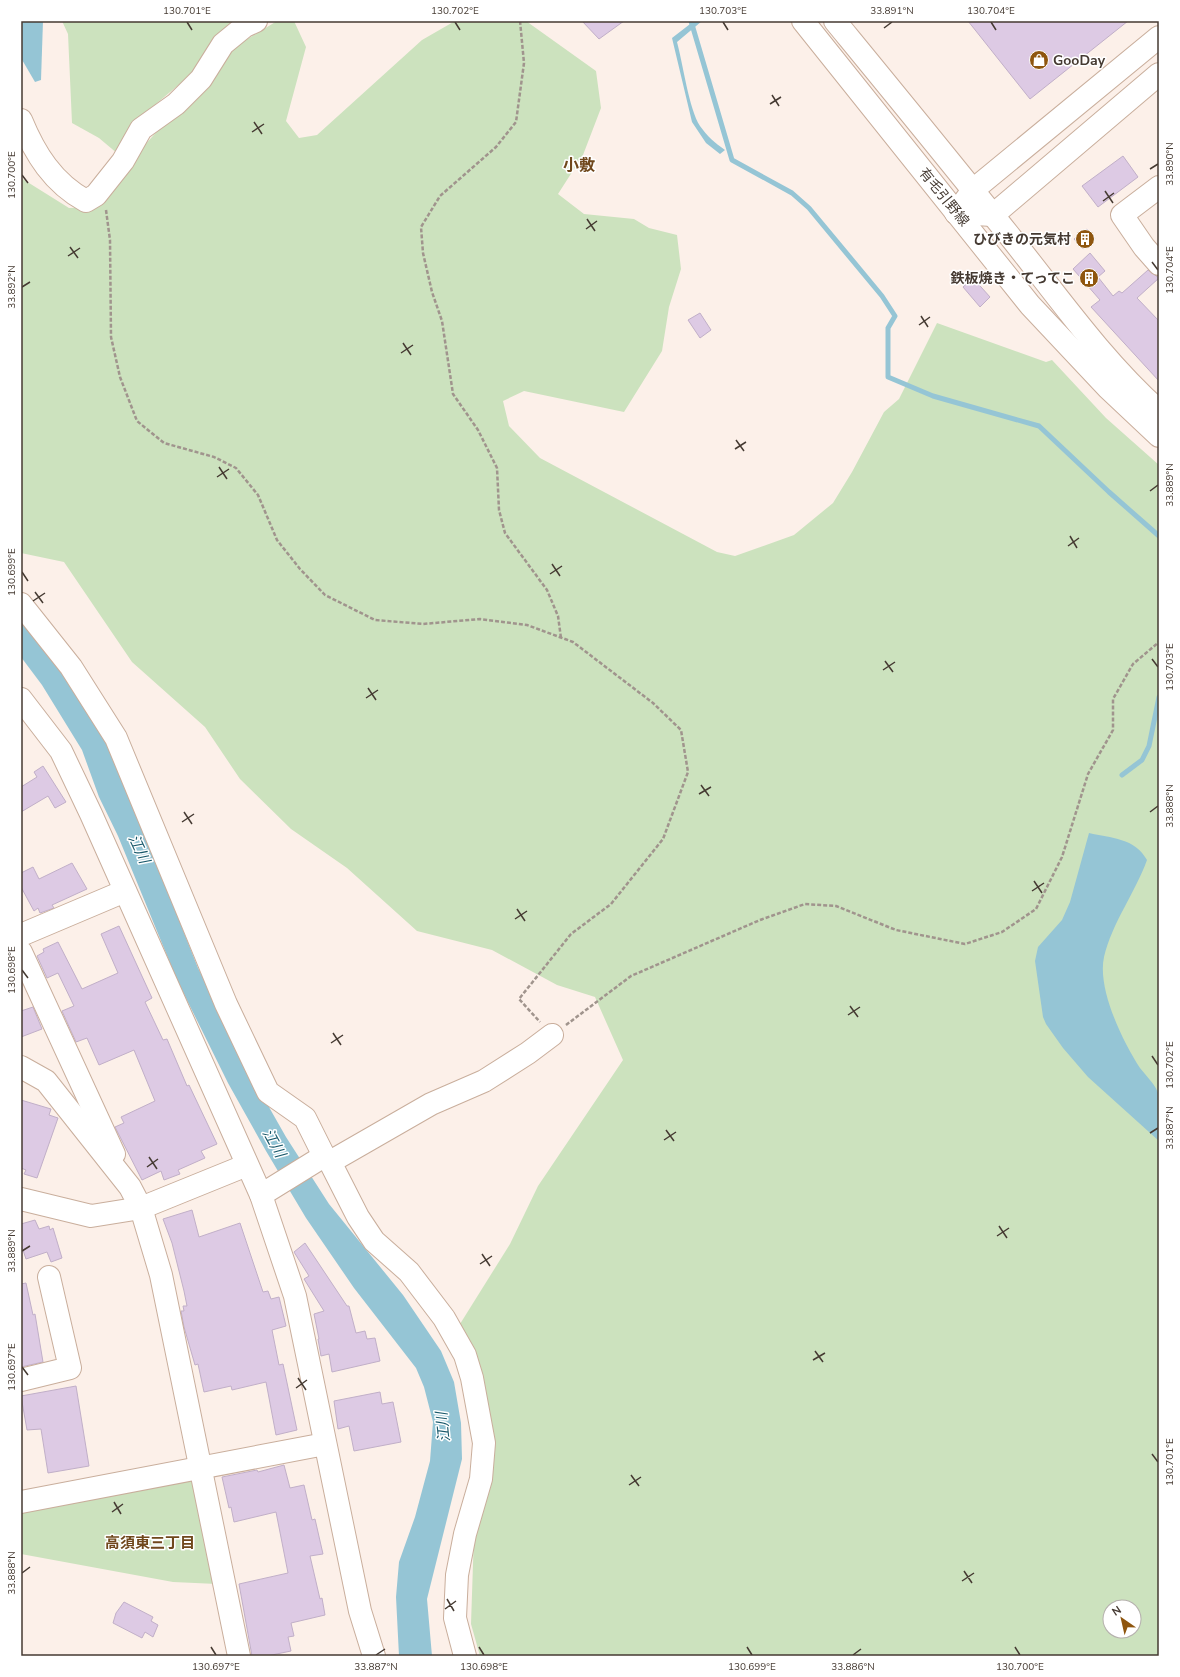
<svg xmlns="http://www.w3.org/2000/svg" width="1180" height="1677" viewBox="0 0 1180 1677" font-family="'Nunito Sans','Noto Sans JP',sans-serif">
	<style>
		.green { fill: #cce2be; fill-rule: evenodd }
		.water { fill: #95c5d5 }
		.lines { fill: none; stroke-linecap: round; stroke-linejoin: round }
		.stream { stroke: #95c5d5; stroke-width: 5 }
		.building { fill: #ddcae4; stroke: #c1afc8 }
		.minor-casing { stroke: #c9ae9c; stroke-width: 24 }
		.major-casing { stroke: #c9ae9c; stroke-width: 24 }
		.path { stroke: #a0948d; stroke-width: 2.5; stroke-dasharray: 4 2; stroke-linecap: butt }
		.minor { stroke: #fff; stroke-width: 22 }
		.major { stroke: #fff; stroke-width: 22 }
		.ticks { fill: none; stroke: #453a32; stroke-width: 1.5 }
		.labels { text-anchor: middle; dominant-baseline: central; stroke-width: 3; stroke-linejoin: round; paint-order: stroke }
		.poi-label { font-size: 14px; font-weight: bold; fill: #453a32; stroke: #fff; text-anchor: end }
		.street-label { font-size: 14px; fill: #453a32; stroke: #fff }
		.water-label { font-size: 15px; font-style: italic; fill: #18586a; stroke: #fff }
		.neighbourhood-label { font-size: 15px; font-weight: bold; fill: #6f471b; stroke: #fff }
		.quarter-label { font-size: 16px; font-weight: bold; fill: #6f471b; stroke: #fff }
		.neatline { fill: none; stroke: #453a32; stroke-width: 1.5 }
		.ticks-label { font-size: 10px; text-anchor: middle; fill: #453a32 }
	</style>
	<rect width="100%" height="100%" fill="#fcf0e9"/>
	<g class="green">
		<polygon points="62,21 234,21 212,40 195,71 131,125 118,154 99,138 72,123 68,34"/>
		<path d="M277,21H294L306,47L286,121L299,138L317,135L422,40L455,21H526L596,71L601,108L583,155L558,194L584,214L634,219L649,228L677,235L681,269L669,307L662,351L624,412L524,391L503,401L509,426L540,458L717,552L735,556L794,535L833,503L852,472L884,412L899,399L937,323L1046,362L1052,360L1106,418L1159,465V1656H480L471,1624L474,1534L492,1460L460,1324L510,1244L538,1186L623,1060L595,997L557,985L492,950L417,931L347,868L291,829L240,779L205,727L132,662L64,562L21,553V178L69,208L98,207L134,157L231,49ZM1110,1607H1134V1631H1110Z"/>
		<polygon points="188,1477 196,1483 217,1584 173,1582 21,1554 22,1512"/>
	</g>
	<g class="water">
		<polygon points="21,21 43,21 41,80 35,82 21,58"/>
		<path d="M694,21H702L677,42C683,64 689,109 700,126C707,136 715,143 725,150L720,154L706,143L692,122L672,38Z"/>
		<polygon points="21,615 90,709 115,758 198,968 230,1029 245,1065 286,1137 329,1204 403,1295 441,1351 454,1382 461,1423 462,1459 427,1599 432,1656 399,1656 396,1597 399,1562 415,1517 430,1461 433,1422 424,1387 416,1368 354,1288 306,1218 266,1151 228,1083 177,980 118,836 99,797 82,750 42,685 21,657"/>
		<path d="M1089,833C1111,838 1135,838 1147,860C1135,893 1112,923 1104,957C1097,989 1123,1042 1140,1068C1146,1076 1157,1086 1159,1096C1162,1106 1159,1130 1159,1141L1088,1077L1063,1048L1046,1024L1043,1017L1035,961L1038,947L1062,920L1070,902Z"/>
	</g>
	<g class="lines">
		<g class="stream">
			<polyline points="691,21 732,160 792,193 809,208 882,296 895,316 888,328 888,377 933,396 1039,426 1109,492 1159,536"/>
			<polyline points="1122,775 1142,760 1149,746 1159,697"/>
		</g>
	</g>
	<g class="building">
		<polygon points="582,21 624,21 599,39"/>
		<polygon points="968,21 1128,21 1030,99"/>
		<polygon points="1123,156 1138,177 1098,207 1082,186"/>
		<polygon points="1087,229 1095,239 1083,249 1074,239"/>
		<polygon points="1090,253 1105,271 1098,277 1113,296 1119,291 1122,293 1148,270 1159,278 1137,298 1159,321 1159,381 1091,307 1100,300 1073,269"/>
		<polygon points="973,278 990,297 980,307 963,287"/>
		<polygon points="700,313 711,330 700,338 688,320"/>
		<polygon points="43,766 66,802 55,808 48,796 21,812 21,787 37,777 34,772"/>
		<polygon points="72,863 87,889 52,905 54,908 40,913 38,908 34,911 21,887 21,873 33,867 39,879"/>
		<polygon points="119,926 152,998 145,1002 163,1040 167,1039 187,1086 189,1085 217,1144 201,1151 205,1158 178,1170 180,1174 164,1180 161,1171 142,1180 115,1127 124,1123 121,1117 155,1101 134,1050 99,1065 87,1038 76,1042 62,1011 74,1006 58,973 47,978 37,956 44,952 43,949 58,942 82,989 118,973 101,934"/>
		<polygon points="33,1007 42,1029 21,1037 21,1011"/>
		<polygon points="21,1100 51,1109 49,1115 58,1118 37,1178 24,1174 26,1170 21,1168"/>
		<polygon points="192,1210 199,1237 240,1223 263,1292 268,1291 271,1299 279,1297 286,1326 272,1330 279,1365 283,1364 297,1430 276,1435 266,1382 232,1390 231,1386 204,1392 198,1364 195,1365 184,1327 181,1311 184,1311 183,1306 187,1306 184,1291 172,1243 163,1219"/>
		<polygon points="35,1220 39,1229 49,1226 50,1230 53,1228 62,1258 51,1262 47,1252 26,1259 21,1244 21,1224"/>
		<polygon points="305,1243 347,1306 349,1306 356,1333 365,1331 367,1339 375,1338 380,1361 332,1372 329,1354 321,1356 318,1339 319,1339 314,1314 324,1311 304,1279 309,1276 294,1252"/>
		<polygon points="26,1283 33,1315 35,1314 43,1362 21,1367 21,1284"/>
		<polygon points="76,1386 89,1466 48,1473 41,1429 27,1430 21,1396"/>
		<polygon points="380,1392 382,1404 393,1402 401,1442 354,1451 349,1426 338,1429 334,1401"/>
		<polygon points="284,1465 290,1488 304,1485 312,1520 315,1519 323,1554 310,1556 320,1599 322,1598 325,1615 291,1623 294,1636 288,1637 291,1651 267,1656 252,1656 239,1584 288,1573 276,1512 234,1522 231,1507 229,1508 222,1477 257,1470 258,1472"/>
		<polygon points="124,1602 153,1617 151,1621 158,1625 153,1637 145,1632 142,1638 113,1623 116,1613"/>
	</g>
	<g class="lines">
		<g class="minor-casing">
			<g id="minor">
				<path d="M21,120C35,154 53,183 86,201L96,195L123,161L141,129L176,104L201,79L223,44L245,26L256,21"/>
				<polyline points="1159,187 1122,215 1144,247 1159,264"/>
				<polyline points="956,213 973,190 1159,37"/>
				<polyline points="956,213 993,215 1159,74"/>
				<polyline points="21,604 71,667 116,738 226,1004 268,1092 305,1118 324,1156 330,1162 431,1104 484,1081 528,1053 552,1035"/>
				<polyline points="21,699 61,751 91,814 261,1195 295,1296 360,1611 374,1656"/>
				<polyline points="21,935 125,891"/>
				<polyline points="21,952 114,1154"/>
				<polyline points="21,1067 46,1081 130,1187 141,1208 161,1275 239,1656"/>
				<polyline points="330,1162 358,1217 374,1241 409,1272 444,1318 465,1355 472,1378 484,1443 481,1479 465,1534 457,1575 455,1618 465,1656"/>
				<polyline points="261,1195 324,1156"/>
				<polyline points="21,1199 91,1216 141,1208 247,1165"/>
				<polyline points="21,1380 70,1368 49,1277"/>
				<polyline points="21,1502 325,1444"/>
			</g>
		</g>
		<g class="major-casing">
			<g id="major">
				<polyline points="803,21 1030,305 1108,388 1159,436"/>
				<path d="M835,21C894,93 954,166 1012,239C1059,298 1103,361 1159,411"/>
			</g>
		</g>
		<g class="path">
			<polyline points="520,21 524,63 516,122 496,147 440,196 421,227 423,253 432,292 442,321 453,394 478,430 497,468 499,510 505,533 547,590 558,616 561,638"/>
			<polyline points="106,210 110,240 111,337 120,377 137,421 164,443 214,457 236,468 258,495 277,540 300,569 325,595 375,620 423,624 480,619 527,625 573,642 653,703 681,730 688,772 663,839 611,904 571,934 519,999 540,1022"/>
			<polyline points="566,1025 631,976 760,920 805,904 836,906 896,930 965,944 1002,932 1036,909 1062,857 1088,774 1113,730 1113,699 1133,664 1159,642"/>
		</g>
		<use href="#minor" class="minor"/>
		<use href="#major" class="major"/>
	</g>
	<path class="ticks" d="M187,22L192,30M455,22L460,30M723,22L728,30M991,22L996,30M884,28L892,22M772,95L779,106M770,104L781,97M254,122L262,134M252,132L264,124M1150,169L1158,164M22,175L28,183M1105,191L1113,203M1103,201L1114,193M587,219L595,231M586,229L597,221M70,247L78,258M68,256L80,248M1152,262L1158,270M22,287L30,282M921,316L928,327M919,325L930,317M403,343L411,355M401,353L413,345M736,440L744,451M735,449L746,442M219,467L227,479M217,477L229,469M1150,491L1158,485M1070,536L1077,548M1068,546L1079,538M552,564L560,576M22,572L28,581M550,574L562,566M35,592L43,603M33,601L45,593M1152,659L1158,667M885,661L893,672M883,670L895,662M368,688L376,700M366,698L378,690M701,785L709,796M699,794L711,787M184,812L192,824M1150,812L1158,806M182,822L194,814M1034,881L1042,893M1032,891L1044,883M517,909L525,921M515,919L527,911M22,970L28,978M850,1006L858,1017M848,1015L860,1007M333,1033L341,1045M331,1043L343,1035M1152,1056L1158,1065M666,1130L674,1141M1150,1133L1158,1128M664,1140L676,1132M149,1157L157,1169M147,1167L158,1159M999,1226L1007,1238M997,1236L1009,1228M22,1251L30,1246M482,1254L490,1266M480,1264L492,1256M815,1351L823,1362M813,1360L825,1353M22,1367L28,1375M298,1378L306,1390M296,1388L307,1380M1152,1454L1158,1462M631,1475L639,1486M629,1485L641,1477M114,1502L121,1514M112,1512L123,1504M964,1571L972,1583M22,1573L30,1567M962,1581L974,1573M447,1599L454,1611M445,1609L456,1601M211,1647L216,1655M479,1647L484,1655M747,1647L752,1655M1015,1647L1020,1655M376,1655L385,1649M853,1655L861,1649"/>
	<defs>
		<g id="shop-disc" transform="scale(1)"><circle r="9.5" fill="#8f560f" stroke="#fff"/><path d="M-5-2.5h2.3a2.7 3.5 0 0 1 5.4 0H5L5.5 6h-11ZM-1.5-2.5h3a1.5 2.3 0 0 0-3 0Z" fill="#fff"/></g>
		<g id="building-disc" transform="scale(1)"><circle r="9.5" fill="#8f560f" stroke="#fff"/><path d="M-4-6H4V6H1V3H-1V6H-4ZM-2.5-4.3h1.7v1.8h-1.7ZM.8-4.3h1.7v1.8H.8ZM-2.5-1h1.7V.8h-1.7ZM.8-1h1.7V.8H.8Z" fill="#fff"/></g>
	</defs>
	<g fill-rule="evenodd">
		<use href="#shop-disc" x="1039" y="60"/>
		<use href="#building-disc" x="1085" y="239"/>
		<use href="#building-disc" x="1089" y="278"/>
	</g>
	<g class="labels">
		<g class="poi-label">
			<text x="1053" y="60" text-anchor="start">GooDay</text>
			<text x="1071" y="239">ひびきの元気村</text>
			<text x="1075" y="278">鉄板焼き・てってこ</text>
		</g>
		<g class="street-label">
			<text transform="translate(944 197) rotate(51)">有毛引野線</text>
		</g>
		<g class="water-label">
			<text transform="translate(139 849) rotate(65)">江川</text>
			<text transform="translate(274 1143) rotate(61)">江川</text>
			<text transform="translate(443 1427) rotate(-96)">江川</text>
		</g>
		<g class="neighbourhood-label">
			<text x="150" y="1543">高須東三丁目</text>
		</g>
		<g class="quarter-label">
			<text x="579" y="166">小敷</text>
		</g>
	</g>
	<rect width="1180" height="1677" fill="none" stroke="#ffffff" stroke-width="44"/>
	<g transform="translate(1122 1619) rotate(326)"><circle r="19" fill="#ffffff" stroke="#b5b0ad"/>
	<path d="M0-3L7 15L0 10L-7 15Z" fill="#8f560f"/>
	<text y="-6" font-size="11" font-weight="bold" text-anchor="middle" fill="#453a32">N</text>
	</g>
	<rect x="22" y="22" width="1136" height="1633" class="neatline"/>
	<g class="ticks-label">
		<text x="187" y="14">130.701°E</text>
		<text x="455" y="14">130.702°E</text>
		<text x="723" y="14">130.703°E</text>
		<text x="892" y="14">33.891°N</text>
		<text x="991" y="14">130.704°E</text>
		<text transform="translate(1169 164) rotate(-90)" y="4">33.890°N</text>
		<text transform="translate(11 175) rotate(-90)" y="4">130.700°E</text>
		<text transform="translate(1169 270) rotate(-90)" y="4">130.704°E</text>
		<text transform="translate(11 287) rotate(-90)" y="4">33.892°N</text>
		<text transform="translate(1169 485) rotate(-90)" y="4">33.889°N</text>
		<text transform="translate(11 572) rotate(-90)" y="4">130.699°E</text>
		<text transform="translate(1169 667) rotate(-90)" y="4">130.703°E</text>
		<text transform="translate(1169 806) rotate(-90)" y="4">33.888°N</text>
		<text transform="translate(11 970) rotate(-90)" y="4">130.698°E</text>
		<text transform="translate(1169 1065) rotate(-90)" y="4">130.702°E</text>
		<text transform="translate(1169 1128) rotate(-90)" y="4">33.887°N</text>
		<text transform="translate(11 1251) rotate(-90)" y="4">33.889°N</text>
		<text transform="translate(11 1367) rotate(-90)" y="4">130.697°E</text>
		<text transform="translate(1169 1462) rotate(-90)" y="4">130.701°E</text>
		<text transform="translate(11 1573) rotate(-90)" y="4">33.888°N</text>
		<text x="216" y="1670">130.697°E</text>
		<text x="376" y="1670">33.887°N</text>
		<text x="484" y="1670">130.698°E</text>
		<text x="752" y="1670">130.699°E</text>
		<text x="853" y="1670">33.886°N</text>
		<text x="1020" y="1670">130.700°E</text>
	</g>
</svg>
